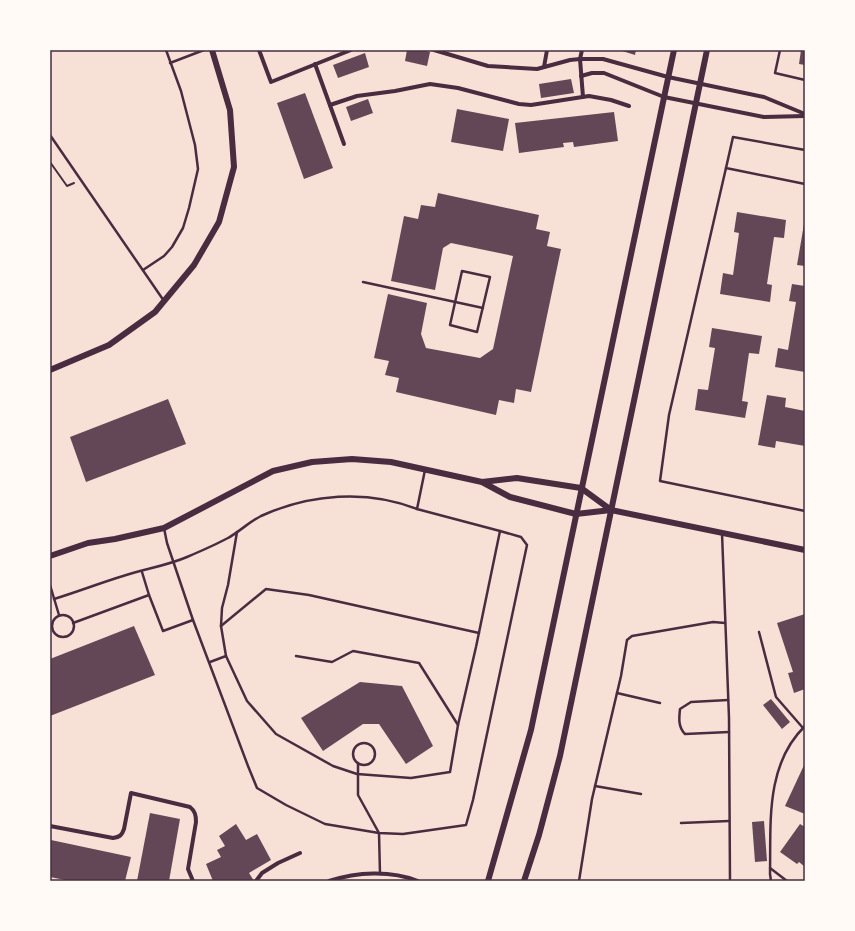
<svg xmlns="http://www.w3.org/2000/svg" width="855" height="931" viewBox="0 0 855 931" font-family="Cabin,sans-serif">
	<style>
		.building { fill: #644757 }
		.lines { fill: none; stroke-linecap: round; stroke-linejoin: round }
		.path { stroke: #4a2c40; stroke-width: 2 }
		.service { stroke: #4a2c40; stroke-width: 2.5 }
		.minor { stroke: #4a2c40; stroke-width: 4 }
		.tertiary { stroke: #4a2c40; stroke-width: 6 }
		.neatline { fill: none; stroke: #4a2c40; stroke-width: 1.5 }
	</style>
	<rect width="100%" height="100%" fill="#f7e1d7"/>
	<g class="building">
		<polygon points="407,50 421,50 430,52 427,66 405,61"/>
		<polygon points="619,50 636,50 635,55"/>
		<polygon points="801,50 805,50 805,65 799,64"/>
		<polygon points="365,53 369,67 338,78 333,65"/>
		<polygon points="571,79 574,93 541,98 539,84"/>
		<polygon points="305,93 333,168 304,179 277,103"/>
		<polygon points="368,99 373,113 351,121 346,107"/>
		<polygon points="457,109 509,119 503,151 451,142"/>
		<polygon points="614,112 618,141 574,147 573,142 563,143 564,147 519,153 515,123"/>
		<polygon points="438,193 539,215 536,229 550,232 547,246 561,249 531,392 516,389 514,403 499,400 496,415 396,392 399,378 385,375 389,361 374,358 388,294 427,303 421,334 426,348 480,358 493,349 513,256 451,243 443,248 435,290 391,281 404,216 418,219 421,205 435,207"/>
		<polygon points="737,212 786,220 784,238 774,237 767,284 772,285 770,302 720,294 723,273 733,275 739,233 734,232"/>
		<polygon points="804,224 805,224 805,266 797,265"/>
		<polygon points="792,284 805,286 805,372 775,367 778,348 788,350 796,302 789,301"/>
		<polygon points="712,328 762,336 759,354 749,353 742,401 748,402 745,418 695,410 698,389 708,390 715,348 709,347"/>
		<polygon points="767,395 786,398 785,407 805,411 805,446 776,441 775,448 758,445"/>
		<polygon points="168,399 186,444 86,482 70,437"/>
		<polygon points="805,614 805,689 794,693 788,673 793,672 777,623"/>
		<polygon points="134,626 155,675 50,716 50,659"/>
		<polygon points="360,682 402,686 433,746 406,764 379,724 363,724 323,751 301,718"/>
		<polygon points="771,699 790,722 782,729 763,705"/>
		<polygon points="805,763 805,814 785,806"/>
		<polygon points="150,813 180,819 169,881 137,881"/>
		<polygon points="764,821 767,861 755,862 752,822"/>
		<polygon points="236,824 246,840 257,834 271,860 249,873 254,881 213,881 206,864 221,857 217,850 225,846 219,836"/>
		<polygon points="800,824 805,827 805,867 799,862 797,864 780,852"/>
		<polygon points="51,840 131,857 125,881 70,881 50,877"/>
	</g>
	<g class="lines">
		<polyline class="path" points="50,162 67,186 74,183"/>
		<g class="service">
			<polyline points="780,50 775,73 805,80"/>
			<polyline points="170,63 204,50"/>
			<polyline points="50,135 164,301"/>
			<polyline points="805,150 733,137 726,168 805,184"/>
			<polyline points="726,168 669,415 660,481 805,511"/>
			<polyline points="143,270 164,256 172,247 183,228 189,208 198,169 195,145 181,91 166,50"/>
			<polygon points="462,271 490,277 477,332 450,325"/>
			<polyline points="363,282 483,308"/>
			<polyline points="164,528 167,543 193,620 248,766 257,788 286,805 325,824 379,833 403,834 466,825 473,800 527,545 521,537 500,531"/>
			<polyline points="722,533 729,718 730,881"/>
			<polyline points="142,572 149,595"/>
			<polyline points="50,585 59,615"/>
			<path d="M54,599C77,592 100,583 123,576C144,569 166,566 187,557C201,551 215,545 228,538C239,532 249,522 261,516C309,494 367,489 417,509"/>
			<circle cx="63" cy="626" r="11"/>
			<polyline points="73,623 149,595 163,631 193,620"/>
			<polyline points="221,626 266,589 309,595 479,633"/>
			<polyline points="759,632 776,697 803,728"/>
			<polyline points="226,656 247,701 276,734 333,766 357,774 411,778 450,772 458,725 476,647 500,531 417,509 425,470"/>
			<polyline points="296,656 332,662 353,651 419,663 458,725"/>
			<polyline points="210,662 226,656 221,626 222,608 228,585 237,532"/>
			<polyline points="617,693 660,703"/>
			<path d="M728,700L691,702L680,709C679,718 678,727 685,734L729,732"/>
			<circle cx="364" cy="754" r="11"/>
			<polyline points="358,763 358,795 379,833 380,874"/>
			<polyline points="595,786 641,794"/>
			<polyline points="681,823 729,821"/>
			<polyline points="770,868 787,881"/>
			<polyline points="579,881 592,799 621,676 627,640 632,636 713,622 725,623"/>
			<path d="M771,881L770,874C771,823 765,765 805,726"/>
		</g>
		<g class="minor">
			<polyline points="259,50 271,82 351,50"/>
			<polyline points="434,50 488,66 537,69 570,60 580,59 603,59 668,77 764,97 805,114"/>
			<polyline points="582,50 580,59 583,97"/>
			<polyline points="315,64 344,144"/>
			<polyline points="544,67 547,50"/>
			<polyline points="581,76 592,73 604,73 664,97 764,117 805,116"/>
			<polyline points="330,105 357,96 395,91 430,84 458,88 519,104 531,105 589,96 611,100 629,106"/>
			<path d="M50,826L113,838C120,837 122,835 124,829L131,793L190,807C195,811 196,815 196,822L188,869L193,881"/>
			<polyline points="256,881 262,873 278,863 300,853"/>
			<path d="M329,881C357,872 390,870 418,881"/>
		</g>
		<g class="tertiary">
			<polyline points="50,370 109,345 155,312 194,265 219,222 234,167 230,110 212,50"/>
			<polyline points="482,482 517,478 581,488 611,510"/>
			<polyline points="50,556 88,543 115,539 164,528 273,471 312,462 352,459 391,462 482,482 510,497 576,514 611,510 805,550"/>
			<polyline points="488,881 531,730 674,50"/>
			<polyline points="524,881 539,835 560,756 707,50"/>
		</g>
	</g>
	<rect width="855" height="931" fill="none" stroke="#fffaf5" stroke-width="102"/>
	<rect x="51" y="51" width="753" height="829" class="neatline"/>
</svg>
